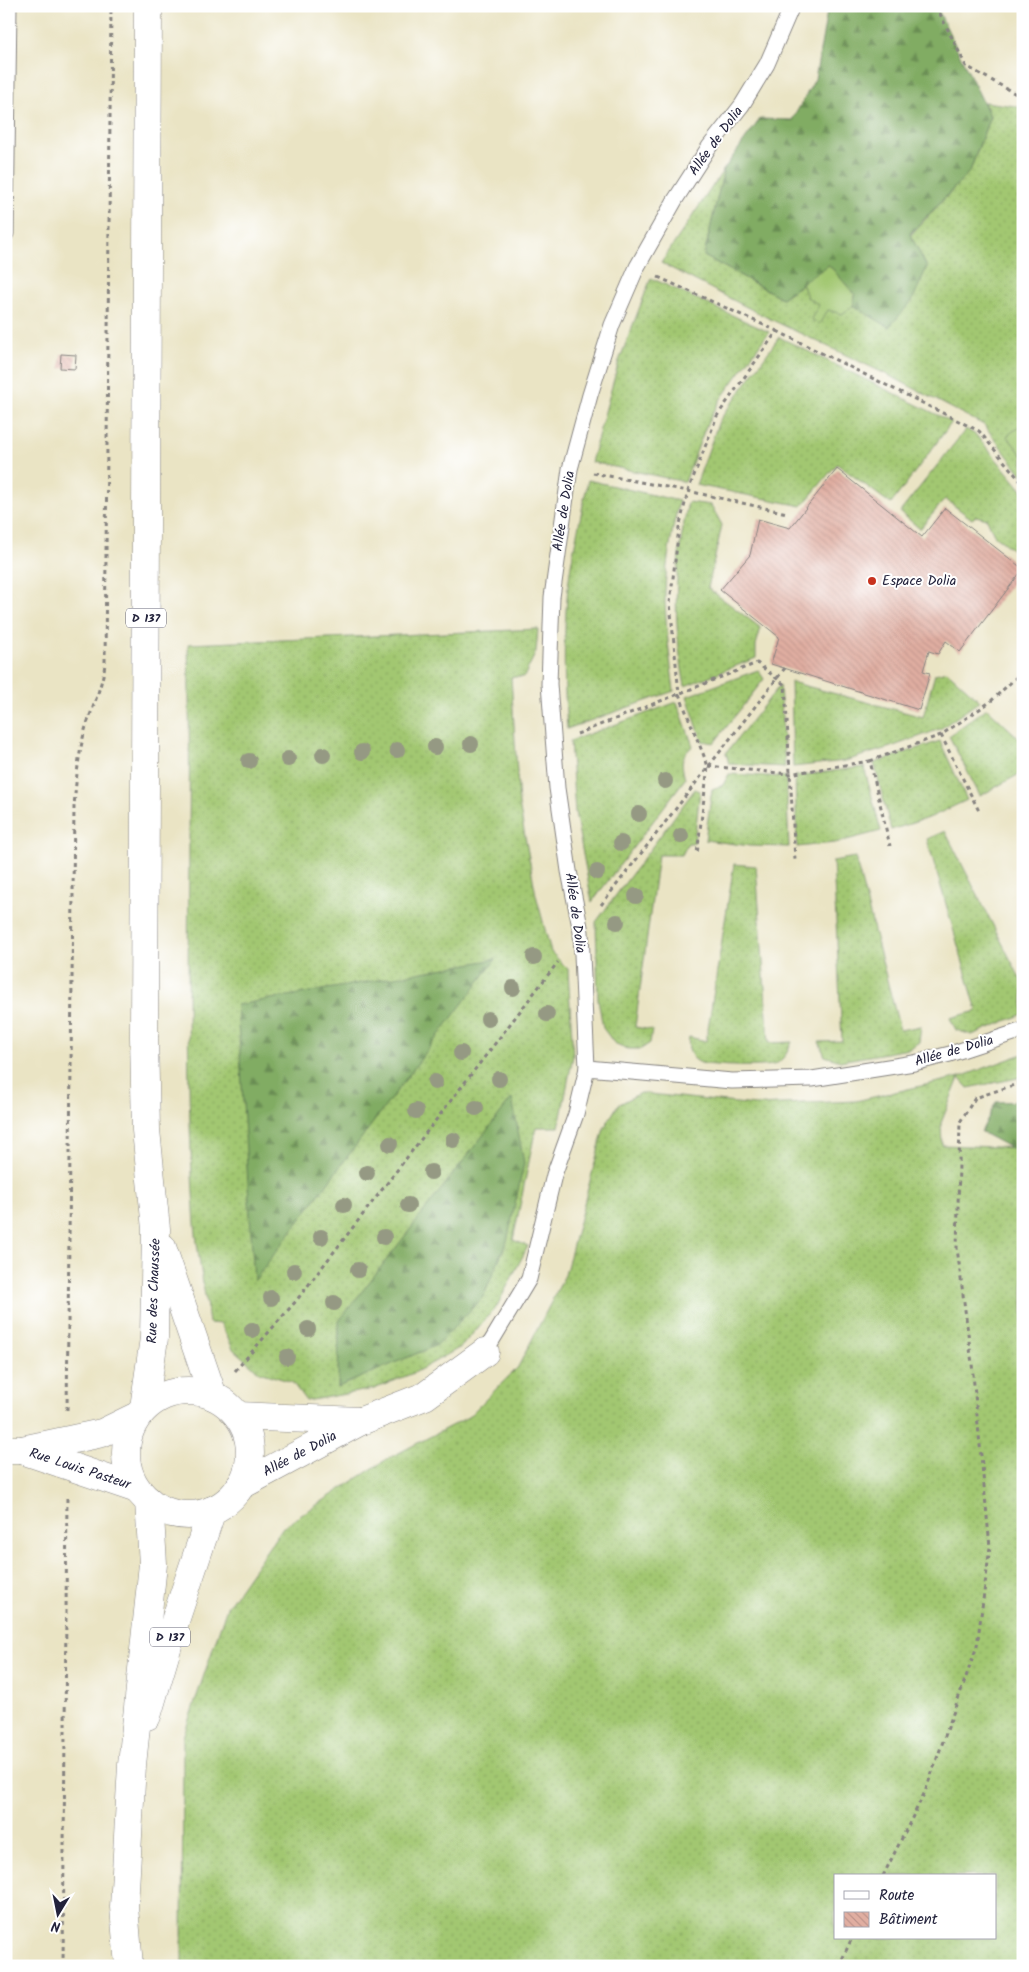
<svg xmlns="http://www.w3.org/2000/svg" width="1029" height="1972" viewBox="0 0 1029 1972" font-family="Kalam,sans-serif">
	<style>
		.grass { fill: url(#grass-dots); stroke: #627456; fill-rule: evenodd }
		.forest { fill: url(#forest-firs); stroke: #52674f }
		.green { fill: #a2c771; stroke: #627456 }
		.building { fill: url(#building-back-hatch) }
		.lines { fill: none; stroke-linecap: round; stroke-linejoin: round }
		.service-casing { stroke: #868380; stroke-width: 17 }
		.minor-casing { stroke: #868380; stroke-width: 29 }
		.primary-casing { stroke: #868380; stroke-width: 29 }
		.path { stroke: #868380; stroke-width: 3; stroke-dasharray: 4 4; stroke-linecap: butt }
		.service { stroke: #fff; stroke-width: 15 }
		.minor { stroke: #fff; stroke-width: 28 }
		.primary { stroke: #fff; stroke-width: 28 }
		.tree { fill: #959983 }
		.poi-dot { fill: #c8321e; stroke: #fff; stroke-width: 2 }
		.labels { text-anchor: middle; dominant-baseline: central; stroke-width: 4; stroke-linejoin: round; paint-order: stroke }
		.shield { fill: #fff; stroke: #646476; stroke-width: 1 }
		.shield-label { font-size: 12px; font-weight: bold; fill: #22223b }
		.street-label { font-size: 14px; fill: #22223b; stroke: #fff }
		.poi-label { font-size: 14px; fill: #22223b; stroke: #fff; text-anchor: start }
	</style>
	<defs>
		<pattern id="grass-dots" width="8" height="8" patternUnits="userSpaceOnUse" patternTransform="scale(1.25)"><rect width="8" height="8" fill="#a2c771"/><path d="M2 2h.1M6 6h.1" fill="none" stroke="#8bab63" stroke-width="1.8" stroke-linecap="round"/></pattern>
		<pattern id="forest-firs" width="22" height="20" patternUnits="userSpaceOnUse" patternTransform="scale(1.25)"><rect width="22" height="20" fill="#81ac63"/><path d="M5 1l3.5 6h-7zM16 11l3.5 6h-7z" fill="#698c53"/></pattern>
		<pattern id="building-back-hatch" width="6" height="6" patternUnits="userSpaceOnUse" patternTransform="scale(1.25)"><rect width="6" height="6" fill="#e0aea1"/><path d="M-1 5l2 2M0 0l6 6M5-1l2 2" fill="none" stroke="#c0958c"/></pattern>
	</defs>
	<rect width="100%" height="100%" fill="#fff"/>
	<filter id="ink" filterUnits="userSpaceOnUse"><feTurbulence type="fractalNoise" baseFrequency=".02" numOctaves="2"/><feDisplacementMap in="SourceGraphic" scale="10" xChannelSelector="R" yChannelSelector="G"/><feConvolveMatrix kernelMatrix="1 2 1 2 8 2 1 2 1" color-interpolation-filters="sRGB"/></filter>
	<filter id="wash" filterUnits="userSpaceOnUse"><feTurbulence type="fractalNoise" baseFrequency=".0096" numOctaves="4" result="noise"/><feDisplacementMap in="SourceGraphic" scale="20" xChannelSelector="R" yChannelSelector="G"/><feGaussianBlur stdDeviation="1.12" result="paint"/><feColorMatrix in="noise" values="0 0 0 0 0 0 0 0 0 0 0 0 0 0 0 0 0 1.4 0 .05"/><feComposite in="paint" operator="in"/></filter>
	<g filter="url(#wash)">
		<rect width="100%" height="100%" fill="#eae4c4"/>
		<g class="grass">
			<polygon points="984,102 1023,107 1023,476 984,425 894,378 768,318 661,263 724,169 704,256 782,298 829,265 855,295 970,171 990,116"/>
			<polygon points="651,278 769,332 720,400 706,426 685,482 591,462 619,361"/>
			<polygon points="779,337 952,422 891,504 837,464 802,506 696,485 719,421"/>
			<polygon points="966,429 976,435 1023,491 1023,558 994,535 987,519 976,516 972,519 945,499 920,529 900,512"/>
			<path d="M588,480L679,501C672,531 666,561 665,592C665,625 670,658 674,691L567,729C563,677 563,622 570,571C575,541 582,511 588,480Z"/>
			<path d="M688,502L711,505L722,525L708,588L761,628L756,645V658L685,686C672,619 674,569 688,502Z"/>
			<path d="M538,629L536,652L524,677H511L519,804L536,895L551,952L568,969L573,1056L559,1127H536L513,1240L528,1246L497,1306L461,1347L416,1372L374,1389L306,1401L292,1382L259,1372L233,1349L221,1324L209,1323C204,1286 196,1248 194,1210C182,1022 193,833 188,644Z"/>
			<polygon points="758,670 764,679 714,743 702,741 687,696"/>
			<polygon points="947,671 980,701 940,729 891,747 845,761 793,767 791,682 923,717 935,674"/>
			<polygon points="780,685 785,767 729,764 726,753"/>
			<path d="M677,702L693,746C680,756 681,764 685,779L592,902L575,812L570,741Z"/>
			<polygon points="987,708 1023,742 1023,772 980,796 949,736"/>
			<polygon points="940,741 967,800 931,817 891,830 874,763"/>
			<polygon points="864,767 881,831 835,843 797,847 795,776"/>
			<polygon points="729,774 786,777 789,847 750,846 705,840 712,789 723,785"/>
			<polygon points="695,789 700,791 694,843 688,843 682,855 658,855 635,1027 652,1030 650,1043 641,1049 628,1049 614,1043 603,1028 598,999 596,922"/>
			<polygon points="945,831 1023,984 1023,1014 972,1035 956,1030 950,1018 977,1011 927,839"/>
			<polygon points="855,857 900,1030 921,1026 919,1042 909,1049 840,1061 825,1056 819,1042 842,1041 833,861"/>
			<path d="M734,864L756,866L769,1043L792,1042C788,1051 785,1058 776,1064C769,1068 710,1066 701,1063C690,1059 687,1048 689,1037L706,1041Z"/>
			<path d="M1023,1054V1077L968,1088L959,1078L941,1123L942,1145L1023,1148V1966H182L183,1737L227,1607L283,1527L387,1459L468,1417L518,1367L565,1275L604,1128L618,1105L640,1093L756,1105L856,1101L960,1077ZM835,1876H995V1938H835Z"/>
		</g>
		<g class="forest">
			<polygon points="828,6 936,6 990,116 970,171 910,234 927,267 912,301 889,327 853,306 855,295 829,265 782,298 704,256 724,169 760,119 792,120 815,79"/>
			<polygon points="496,959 254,1281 237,1005"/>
			<polygon points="512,1098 524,1163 507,1241 483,1297 437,1345 338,1387 339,1321"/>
			<polygon points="1023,1101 1023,1148 1011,1148 981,1132 996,1102"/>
		</g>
		<g class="green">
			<polygon points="829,265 855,295 853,306 842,314 828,310 819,324 811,319 819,305 807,297 802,283"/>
			<polygon points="1021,425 1023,428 1023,456 1007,436"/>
		</g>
		<g id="blocks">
			<g class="building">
				<polygon points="61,354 76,355 75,369 60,368"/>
				<polygon points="837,469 922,537 945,508 1023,569 960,652 946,641 938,654 929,651 923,671 930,673 919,710 771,664 779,637 720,590 750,555 758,519 790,528"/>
			</g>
		</g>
	</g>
	<g filter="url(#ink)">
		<use href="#blocks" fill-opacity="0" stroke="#868380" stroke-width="1"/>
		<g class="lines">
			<g class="service-casing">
				<g id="service">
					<polyline points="6,234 9,6"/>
					<polyline points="587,1068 581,932 569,871 557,788 549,684 552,597 570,469 590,395 612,325 637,267 675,200 709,147 742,105 767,64 792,6"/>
					<polyline points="485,1352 529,1279 554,1175 576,1114 587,1068 732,1081 812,1079 914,1063 950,1054 1023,1030"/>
				</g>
			</g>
			<g class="minor-casing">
				<g id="minor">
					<polyline points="238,1416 361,1421"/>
					<polyline points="6,1450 22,1450 102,1433 137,1416"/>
					<polyline points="22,1450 137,1489"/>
					<polyline points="240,1486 361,1421 425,1396 485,1352"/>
				</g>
			</g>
			<g class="primary-casing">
				<g id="primary">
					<polyline points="162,1247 213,1396"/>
					<circle cx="188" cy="1453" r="62"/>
					<polyline points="144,1408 154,1338 156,1229 146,1130 144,1037 148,6"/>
					<polyline points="147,1716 176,1618 212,1510"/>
					<polyline points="129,1966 124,1907 132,1765 153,1564 149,1501"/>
				</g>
			</g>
			<g class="path">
				<polyline points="936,6 966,66 1016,94 1023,95"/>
				<polyline points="658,277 777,331 717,416 688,491 679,528 670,603 679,694 708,766 697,854"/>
				<polyline points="777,331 979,431 1023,484"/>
				<polyline points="593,473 688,491 787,513"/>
				<polyline points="577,734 757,663 785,685 795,860"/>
				<polyline points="941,735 980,813"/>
				<polyline points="870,761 941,735 990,702 1023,671"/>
				<polyline points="708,766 789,774 870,761 890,846"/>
				<polyline points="601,905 785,668"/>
				<polyline points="235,1371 296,1301 558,962"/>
				<path d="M67,1410L74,807C76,781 78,756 85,730C92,708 102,687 105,664L111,6"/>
				<polyline points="883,1876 925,1792 977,1646 990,1547 972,1364 957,1248 960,1122 975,1098 1023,1082"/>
				<polyline points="63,1966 67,1496"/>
				<polyline points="839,1966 852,1938"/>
			</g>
			<use href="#service" class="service"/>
			<use href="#minor" class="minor"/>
			<use href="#primary" class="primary"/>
		</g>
		<g class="tree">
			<circle cx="471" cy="744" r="8"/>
			<circle cx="435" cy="747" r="8"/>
			<circle cx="397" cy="750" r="8"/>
			<circle cx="362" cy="752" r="8"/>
			<circle cx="323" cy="755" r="8"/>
			<circle cx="288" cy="759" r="8"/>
			<circle cx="249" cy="761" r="8"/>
			<circle cx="665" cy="781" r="8"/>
			<circle cx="639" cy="814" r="8"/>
			<circle cx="681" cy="836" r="8"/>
			<circle cx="621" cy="843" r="8"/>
			<circle cx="597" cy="872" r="8"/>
			<circle cx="636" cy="896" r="8"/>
			<circle cx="617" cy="922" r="8"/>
			<circle cx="534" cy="957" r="8"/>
			<circle cx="513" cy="988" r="8"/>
			<circle cx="547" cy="1014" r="8"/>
			<circle cx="488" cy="1019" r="8"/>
			<circle cx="461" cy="1053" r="8"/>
			<circle cx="499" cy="1079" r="8"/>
			<circle cx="435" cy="1082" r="8"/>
			<circle cx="476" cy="1108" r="8"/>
			<circle cx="416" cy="1111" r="8"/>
			<circle cx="453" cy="1140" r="8"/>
			<circle cx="390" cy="1144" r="8"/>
			<circle cx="431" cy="1172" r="8"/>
			<circle cx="367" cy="1173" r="8"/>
			<circle cx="344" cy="1205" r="8"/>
			<circle cx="408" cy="1205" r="8"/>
			<circle cx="321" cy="1237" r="8"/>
			<circle cx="384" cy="1237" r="8"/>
			<circle cx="358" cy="1270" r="8"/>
			<circle cx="294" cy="1271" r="8"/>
			<circle cx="271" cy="1298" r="8"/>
			<circle cx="334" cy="1303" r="8"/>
			<circle cx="308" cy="1329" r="8"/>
			<circle cx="252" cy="1330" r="8"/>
			<circle cx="287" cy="1357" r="8"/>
		</g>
	</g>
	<circle class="poi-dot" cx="872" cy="581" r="5"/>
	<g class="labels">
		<g class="shield">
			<rect x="126" y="608.5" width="40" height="19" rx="4"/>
			<rect x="150" y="1627.5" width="40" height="19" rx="4"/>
		</g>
		<g class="shield-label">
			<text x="146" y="618">D 137</text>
			<text x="170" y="1637">D 137</text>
		</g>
		<g class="street-label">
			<text transform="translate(716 141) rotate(-54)">Allée de Dolia</text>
			<text transform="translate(564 511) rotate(-81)">Allée de Dolia</text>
			<text transform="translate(575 913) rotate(82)">Allée de Dolia</text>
			<text transform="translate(954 1051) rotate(-16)">Allée de Dolia</text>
			<text transform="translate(154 1291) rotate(-88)">Rue des Chaussée</text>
			<text transform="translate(300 1454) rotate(-28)">Allée de Dolia</text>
			<text transform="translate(80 1469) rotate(18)">Rue Louis Pasteur</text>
		</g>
		<g class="poi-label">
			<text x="882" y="581">Espace Dolia</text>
		</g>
	</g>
	<rect width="1029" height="1972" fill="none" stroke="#fff" stroke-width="25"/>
	<rect x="834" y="1874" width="162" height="65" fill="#ffffff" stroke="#a7a7b1"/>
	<rect x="844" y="1891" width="25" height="8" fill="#ffffff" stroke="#a7a7b1"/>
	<text x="879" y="1900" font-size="15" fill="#22223b">Route</text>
	<rect x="844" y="1912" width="25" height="15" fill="url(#building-back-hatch)" stroke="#a7a7b1"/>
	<text x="879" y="1924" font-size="15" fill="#22223b">Bâtiment</text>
	<g transform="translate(58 1914) rotate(190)" stroke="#ffffff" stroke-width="4" paint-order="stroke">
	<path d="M0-4L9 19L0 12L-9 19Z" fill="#22223b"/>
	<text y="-8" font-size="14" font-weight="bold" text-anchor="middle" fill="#22223b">N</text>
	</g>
</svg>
